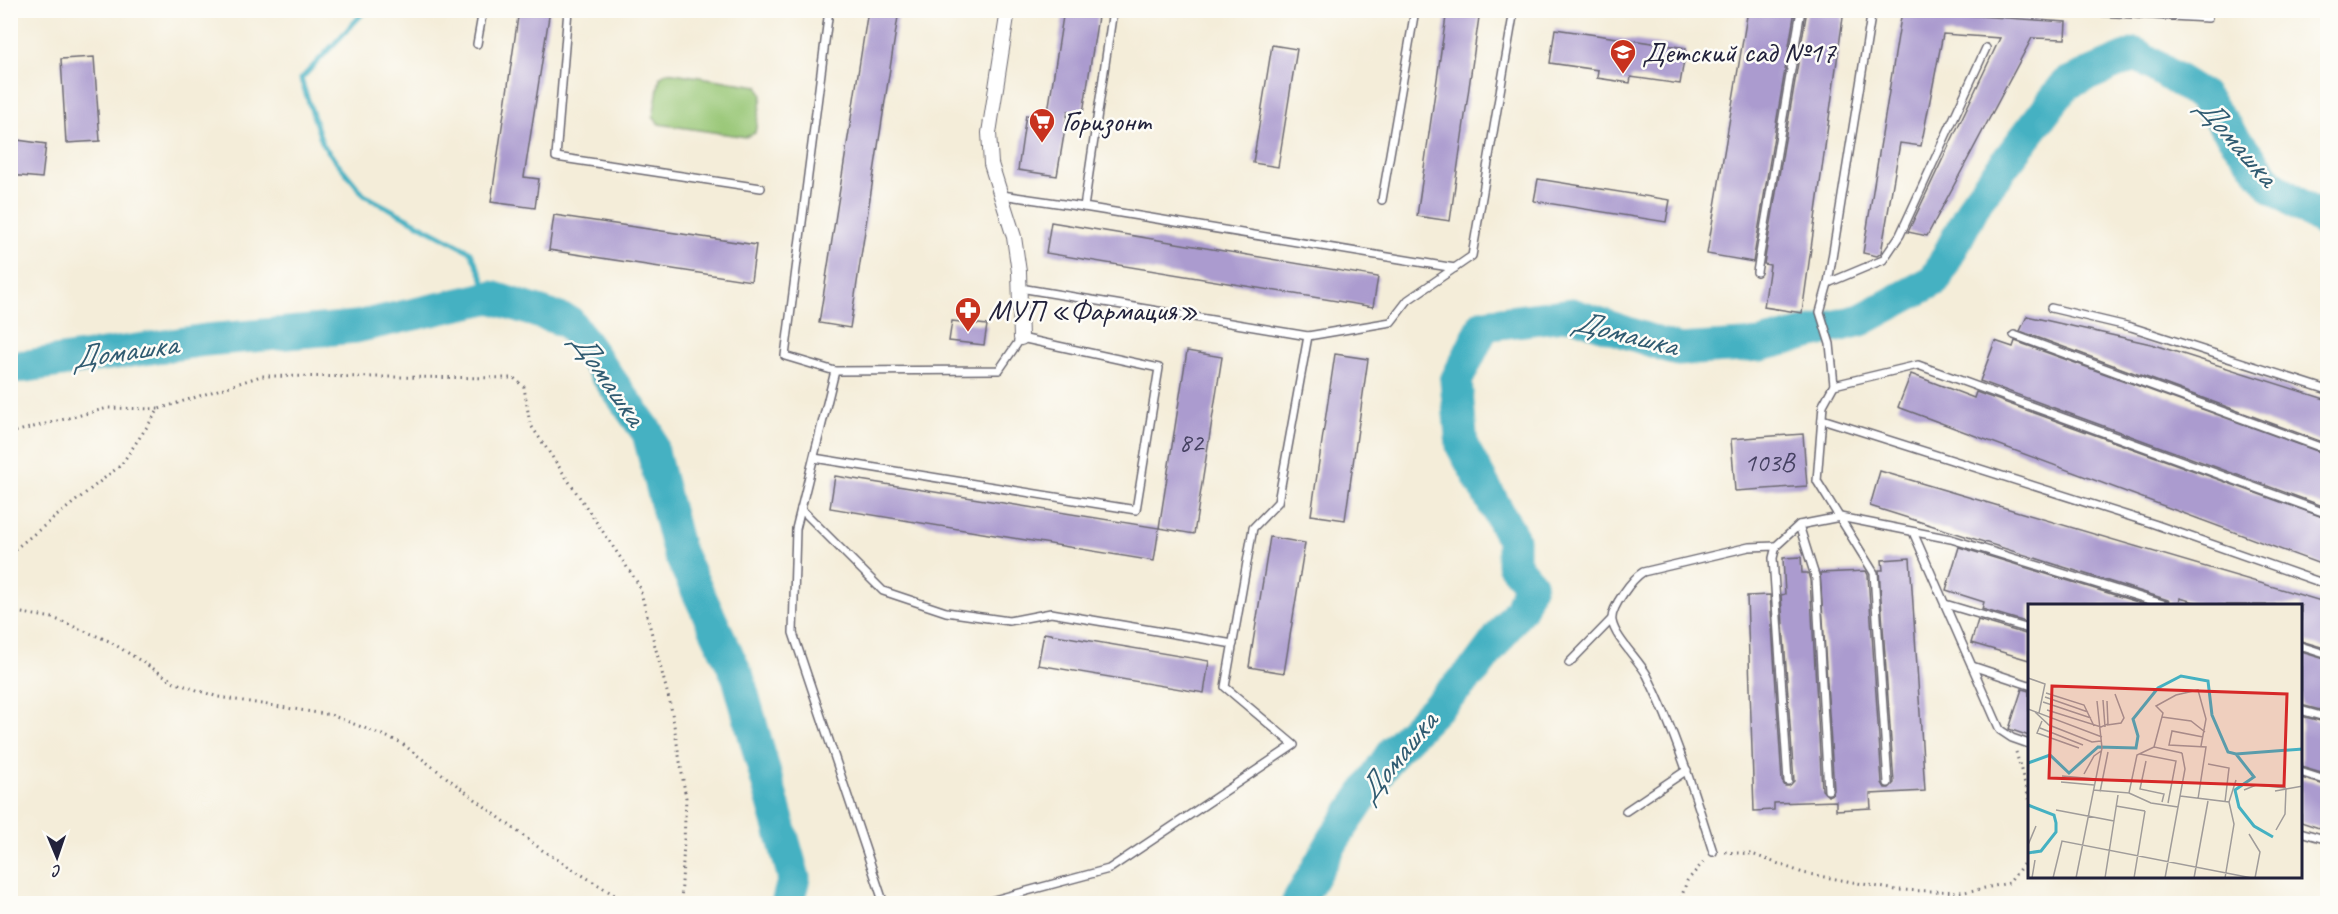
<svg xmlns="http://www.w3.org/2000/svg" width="2338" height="914" viewBox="0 0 2338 914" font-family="Caveat,sans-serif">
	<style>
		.green { fill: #97c675; stroke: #5c7458; stroke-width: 1.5 }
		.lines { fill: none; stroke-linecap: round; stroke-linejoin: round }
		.stream { stroke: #45b1c2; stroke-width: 5 }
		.river { stroke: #45b1c2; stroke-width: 33 }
		.building { fill: #ab9bcf }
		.service-casing { stroke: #6c6972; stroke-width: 10 }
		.minor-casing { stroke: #6c6972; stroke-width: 16 }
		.path { stroke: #6c6972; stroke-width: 3; stroke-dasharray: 1.5 4.5; stroke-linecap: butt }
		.service { stroke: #fff; stroke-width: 7 }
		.minor { stroke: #fff; stroke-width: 14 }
		.labels { text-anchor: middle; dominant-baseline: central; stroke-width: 5; stroke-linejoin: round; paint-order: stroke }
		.number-label { font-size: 27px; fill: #444060 }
		.poi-label { font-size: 30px; fill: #22223b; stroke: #fdfcf7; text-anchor: start }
		.water-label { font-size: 32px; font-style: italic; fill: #305b71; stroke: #fdfcf7 }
		.inset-river { fill: none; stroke: #45b1c2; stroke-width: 3 }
		.inset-road { fill: none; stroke: #a09c9a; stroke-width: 1.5 }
		.view { fill: #d62828; fill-opacity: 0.15; stroke: #d62828; stroke-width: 3 }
		.inset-edge { fill: none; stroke: #22223b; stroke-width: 3 }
	</style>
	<rect width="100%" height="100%" fill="#fdfcf7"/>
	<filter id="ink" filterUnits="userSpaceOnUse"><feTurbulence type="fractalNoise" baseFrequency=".0167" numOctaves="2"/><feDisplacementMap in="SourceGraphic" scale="12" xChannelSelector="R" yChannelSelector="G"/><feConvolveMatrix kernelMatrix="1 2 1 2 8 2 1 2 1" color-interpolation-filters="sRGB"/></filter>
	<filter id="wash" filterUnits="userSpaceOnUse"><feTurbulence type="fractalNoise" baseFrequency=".008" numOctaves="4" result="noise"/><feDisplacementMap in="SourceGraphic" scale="24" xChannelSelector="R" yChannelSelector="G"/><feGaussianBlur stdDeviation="1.35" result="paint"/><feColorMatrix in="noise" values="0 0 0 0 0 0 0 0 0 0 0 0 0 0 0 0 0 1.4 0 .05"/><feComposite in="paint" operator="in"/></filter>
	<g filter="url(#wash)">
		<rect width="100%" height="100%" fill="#f4edd9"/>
		<polygon class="green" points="667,72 758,86 762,96 755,133 746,137 659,124 653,117 660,77"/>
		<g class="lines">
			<polyline class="stream" points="366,10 301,79 323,145 364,195 471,252 491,297"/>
			<g class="river">
				<polyline points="10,367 27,366 206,340 356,327 491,297 569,322 648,433 678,550 738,677 794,878 787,904"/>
				<polyline points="1297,904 1334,839 1394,750 1476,668 1520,609 1530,584 1513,564 1513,539 1462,446 1456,381 1484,325 1572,314 1678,350 1761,345 1861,320 1935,280 1977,200 2066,84 2136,54 2201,95 2273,187 2328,224"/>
			</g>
		</g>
		<g id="blocks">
			<g class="building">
				<polygon points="519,10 550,10 524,177 539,179 535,208 491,202"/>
				<polygon points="868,10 899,10 850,328 819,323"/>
				<polygon points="1064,10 1099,10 1083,113 1068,111 1057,176 1018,170 1026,115 1047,118"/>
				<polygon points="1447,10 1480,10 1450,221 1417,216"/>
				<polygon points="1748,10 1795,10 1753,262 1707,254"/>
				<polygon points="1807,10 1844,10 1802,313 1764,307 1770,265 1764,264"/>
				<polygon points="1902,11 2066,22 2065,39 2032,38 1927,236 1908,232 2000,38 1943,34 1921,146 1900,143 1881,253 1877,256 1863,253"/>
				<polygon points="1555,29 1686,48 1680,84 1631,77 1630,83 1597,78 1598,70 1550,63"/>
				<polygon points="1272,45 1297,49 1278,167 1253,163"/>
				<polygon points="94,57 100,141 66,143 61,59"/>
				<polygon points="10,139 46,144 42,178 10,175"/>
				<polygon points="1538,179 1670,200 1666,222 1534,201"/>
				<polygon points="554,215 756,245 751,281 549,250"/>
				<polygon points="1051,222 1378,277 1373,307 1046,253"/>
				<polygon points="2027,316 2151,344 2328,400 2328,444 2020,331"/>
				<polygon points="952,321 987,325 984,345 949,341"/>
				<polygon points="1995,341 2013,347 2015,341 2328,455 2328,508 1980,381"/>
				<polygon points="1187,351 1222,357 1194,534 1159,528"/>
				<polygon points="1335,354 1368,359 1345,520 1311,515"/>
				<polygon points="1911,374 1974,398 1976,392 2328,519 2328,567 1898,407"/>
				<polygon points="1803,434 1807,486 1735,491 1731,439"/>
				<polygon points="1880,471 2328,603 2328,649 2301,641 2301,605 2204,605 2180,598 2179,605 2172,605 2168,600 1870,506"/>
				<polygon points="835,476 1159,528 1154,561 830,508"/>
				<polygon points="1270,537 1305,543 1284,673 1249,667"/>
				<polygon points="1959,547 2147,605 2029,605 2029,623 1982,609 1984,602 1946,590"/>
				<polygon points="1801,557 1802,573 1808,573 1810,580 1822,790 1828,796 1832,794 1834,790 1820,573 1866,571 1868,575 1882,783 1885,788 1889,788 1894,783 1879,570 1883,570 1882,560 1910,558 1925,791 1870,794 1871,808 1836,810 1836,801 1774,803 1774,810 1754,811 1747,596 1770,595 1782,781 1785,786 1789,786 1794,781 1781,595 1785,594 1783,558"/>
				<polygon points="1978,620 2029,635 2029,660 1971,643"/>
				<polygon points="1044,633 1209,661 1204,693 1038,665"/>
				<polygon points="2301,652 2328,660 2328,712 2301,705"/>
				<polygon points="2022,689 2029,691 2029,736 2009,729"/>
				<polygon points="2301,716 2328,723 2328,775 2301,767"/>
				<polygon points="2301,778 2328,786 2328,831 2301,822"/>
			</g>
		</g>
	</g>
	<g filter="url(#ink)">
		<use href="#blocks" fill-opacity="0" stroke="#6c6972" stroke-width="1.5"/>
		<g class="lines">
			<g class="service-casing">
				<g id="service">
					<polyline points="568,10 556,157 761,188"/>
					<polyline points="1113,10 1084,207 1455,268"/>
					<polyline points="1872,10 1828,283 1820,312 1830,344 1834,385 1823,405 1817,481 1874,573 1888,783"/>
					<polyline points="2062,10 2208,18"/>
					<polyline points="477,44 483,10"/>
					<polyline points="1002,195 1084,207"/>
					<polyline points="1382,200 1415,10"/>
					<polyline points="1757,272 1801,10"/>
					<polyline points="1828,283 1883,260 1900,235 1986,48"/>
					<polyline points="2051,308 2131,327 2328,390"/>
					<polyline points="2014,335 2328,450"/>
					<polyline points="1308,336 1391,322 1408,300 1472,256 1514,10"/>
					<polyline points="835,371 796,529 793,633 884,904"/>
					<polyline points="1834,385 1918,365 2328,514"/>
					<polyline points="1822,419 2154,524 2328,585"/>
					<polyline points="814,458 1136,510 1159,368 1021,338 999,370 835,371 785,356 829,10"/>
					<polyline points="801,509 883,591 946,612 1009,621 1051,613 1233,644"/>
					<polyline points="1799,525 1816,579 1828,790"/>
					<polyline points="1913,532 2000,730 2012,738 2029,744"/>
					<polyline points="1945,604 2029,629"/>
					<polyline points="2300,646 2328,655"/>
					<polyline points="1569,663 1611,620"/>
					<polyline points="1972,666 2029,685"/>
					<polyline points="2300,710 2328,718"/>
					<polyline points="2300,772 2328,781"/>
					<polyline points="1788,781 1773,558 1776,546 1799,525 1840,517 1951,539 2166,605"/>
					<polyline points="1626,811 1687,770"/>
					<polyline points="2300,832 2328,840"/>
					<path d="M1713,852C1694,792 1675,731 1647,675C1638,659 1615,638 1612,621C1610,608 1633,578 1643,572L1749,547L1776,546"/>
					<polyline points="979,904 1109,869 1294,745 1225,687 1253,528 1278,502 1308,336 1020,288"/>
				</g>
			</g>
			<g class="minor-casing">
				<polyline id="minor" points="1008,10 989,133 991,164 1014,237 1019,272 1021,338"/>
			</g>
			<g class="path">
				<polyline points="10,433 108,408 159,409"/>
				<polyline points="10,553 121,465 159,409 261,376 514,378 524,387 530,424 639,585 671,707 686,798 681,904"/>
				<polyline points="10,611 53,618 109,641 176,683 218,697 331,715 400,742 542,850 629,904"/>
				<polyline points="2016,752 2029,799"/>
				<polyline points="1725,852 1752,854 1803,873 1896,890 1965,892 2009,883 2027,859 2029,851"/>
				<polyline points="1679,904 1687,881 1705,860"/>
			</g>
			<use href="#service" class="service"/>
			<use href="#minor" class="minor"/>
		</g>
	</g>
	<defs>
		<g id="school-pin" transform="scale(1.35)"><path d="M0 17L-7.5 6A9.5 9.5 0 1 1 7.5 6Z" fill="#c8321e" stroke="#fdfcf7"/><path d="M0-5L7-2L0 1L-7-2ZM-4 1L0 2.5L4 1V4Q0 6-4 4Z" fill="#fff"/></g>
		<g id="supermarket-pin" transform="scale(1.35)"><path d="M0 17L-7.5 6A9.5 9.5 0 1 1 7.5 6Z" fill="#c8321e" stroke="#fdfcf7"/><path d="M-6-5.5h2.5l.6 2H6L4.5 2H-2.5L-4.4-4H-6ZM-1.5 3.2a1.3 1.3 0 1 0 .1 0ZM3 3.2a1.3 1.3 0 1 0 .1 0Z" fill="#fff"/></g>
		<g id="pharmacy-pin" transform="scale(1.35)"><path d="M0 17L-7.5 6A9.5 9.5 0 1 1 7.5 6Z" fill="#c8321e" stroke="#fdfcf7"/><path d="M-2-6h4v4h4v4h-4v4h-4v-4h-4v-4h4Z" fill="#fff"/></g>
	</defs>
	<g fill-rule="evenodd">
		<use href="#school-pin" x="1623" y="52"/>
		<use href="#supermarket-pin" x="1042" y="121"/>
		<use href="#pharmacy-pin" x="968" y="310"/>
	</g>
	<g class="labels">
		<g class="number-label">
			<text x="1191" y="442">82</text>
			<text x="1769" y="462">103В</text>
		</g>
		<g class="poi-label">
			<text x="1642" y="52">Детский сад №17</text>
			<text x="1062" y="121">Горизонт</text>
			<text x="988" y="310">МУП «Фармация»</text>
		</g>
		<g class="water-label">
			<text transform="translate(2237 141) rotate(49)">Домашка</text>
			<text transform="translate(1625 333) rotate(14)">Домашка</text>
			<text transform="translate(124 351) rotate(-8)">Домашка</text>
			<text transform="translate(608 378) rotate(55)">Домашка</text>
			<text transform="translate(1397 757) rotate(-51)">Домашка</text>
		</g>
	</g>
	<g transform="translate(2028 604)">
		<rect width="274" height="274" fill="#f4edd9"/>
		<path class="inset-river" d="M208,150L226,173L207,186L211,203L226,222L245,233M0,159L22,151L41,169L70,143L108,144L110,132L105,115L130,84L153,72L180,77L184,111L200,148L208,150L275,145M0,201L26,211L28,219V228L13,247L0,249"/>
		<path class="inset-road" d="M0,74L17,80L11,109M18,89L56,101L66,122M17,93L60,108M75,96L77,123M15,98L63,114M0,105L74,133M19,106L73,123L80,120L79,97M7,108L21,121L64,138L73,137M134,113L163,117L177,128M14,117L9,129L51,144M79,121L93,119L96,114L87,90M12,124L55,141M154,149L126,143L135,109L128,102L148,91L170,86L178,115L173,142M112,150L148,157L140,199M118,157L112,185L136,190L134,198M180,160L201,164L197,198M56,170L66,152L73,147M34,172L68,175M33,178L66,181M65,186L101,189L109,151L126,143M216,186L228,181L258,184M247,187L275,182M72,188L80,148M101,189L123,199L150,203M152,192L201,198L206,220L197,274M170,195L178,143L141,141L144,127L175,133M201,198L208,176M88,202L117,207M28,206L86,217M248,226L257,210L258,184M221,230L232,248L227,274M0,241L8,222M4,274L7,256M25,274L34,237L224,274M48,274L74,144L69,97M77,274L90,191M106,274L117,207M137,274L157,165L154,149M166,274L180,197"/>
		<path class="view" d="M24,82L259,90L256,182L21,174Z"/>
		<rect width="274" height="274" class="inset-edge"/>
	</g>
	<rect width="2338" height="914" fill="none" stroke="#fdfcf7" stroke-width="36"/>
	<g transform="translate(57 857) rotate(178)" stroke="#fdfcf7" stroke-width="4.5" paint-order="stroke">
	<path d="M0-4.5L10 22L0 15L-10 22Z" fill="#22223b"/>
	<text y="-9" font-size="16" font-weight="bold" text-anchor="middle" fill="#22223b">С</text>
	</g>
</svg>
